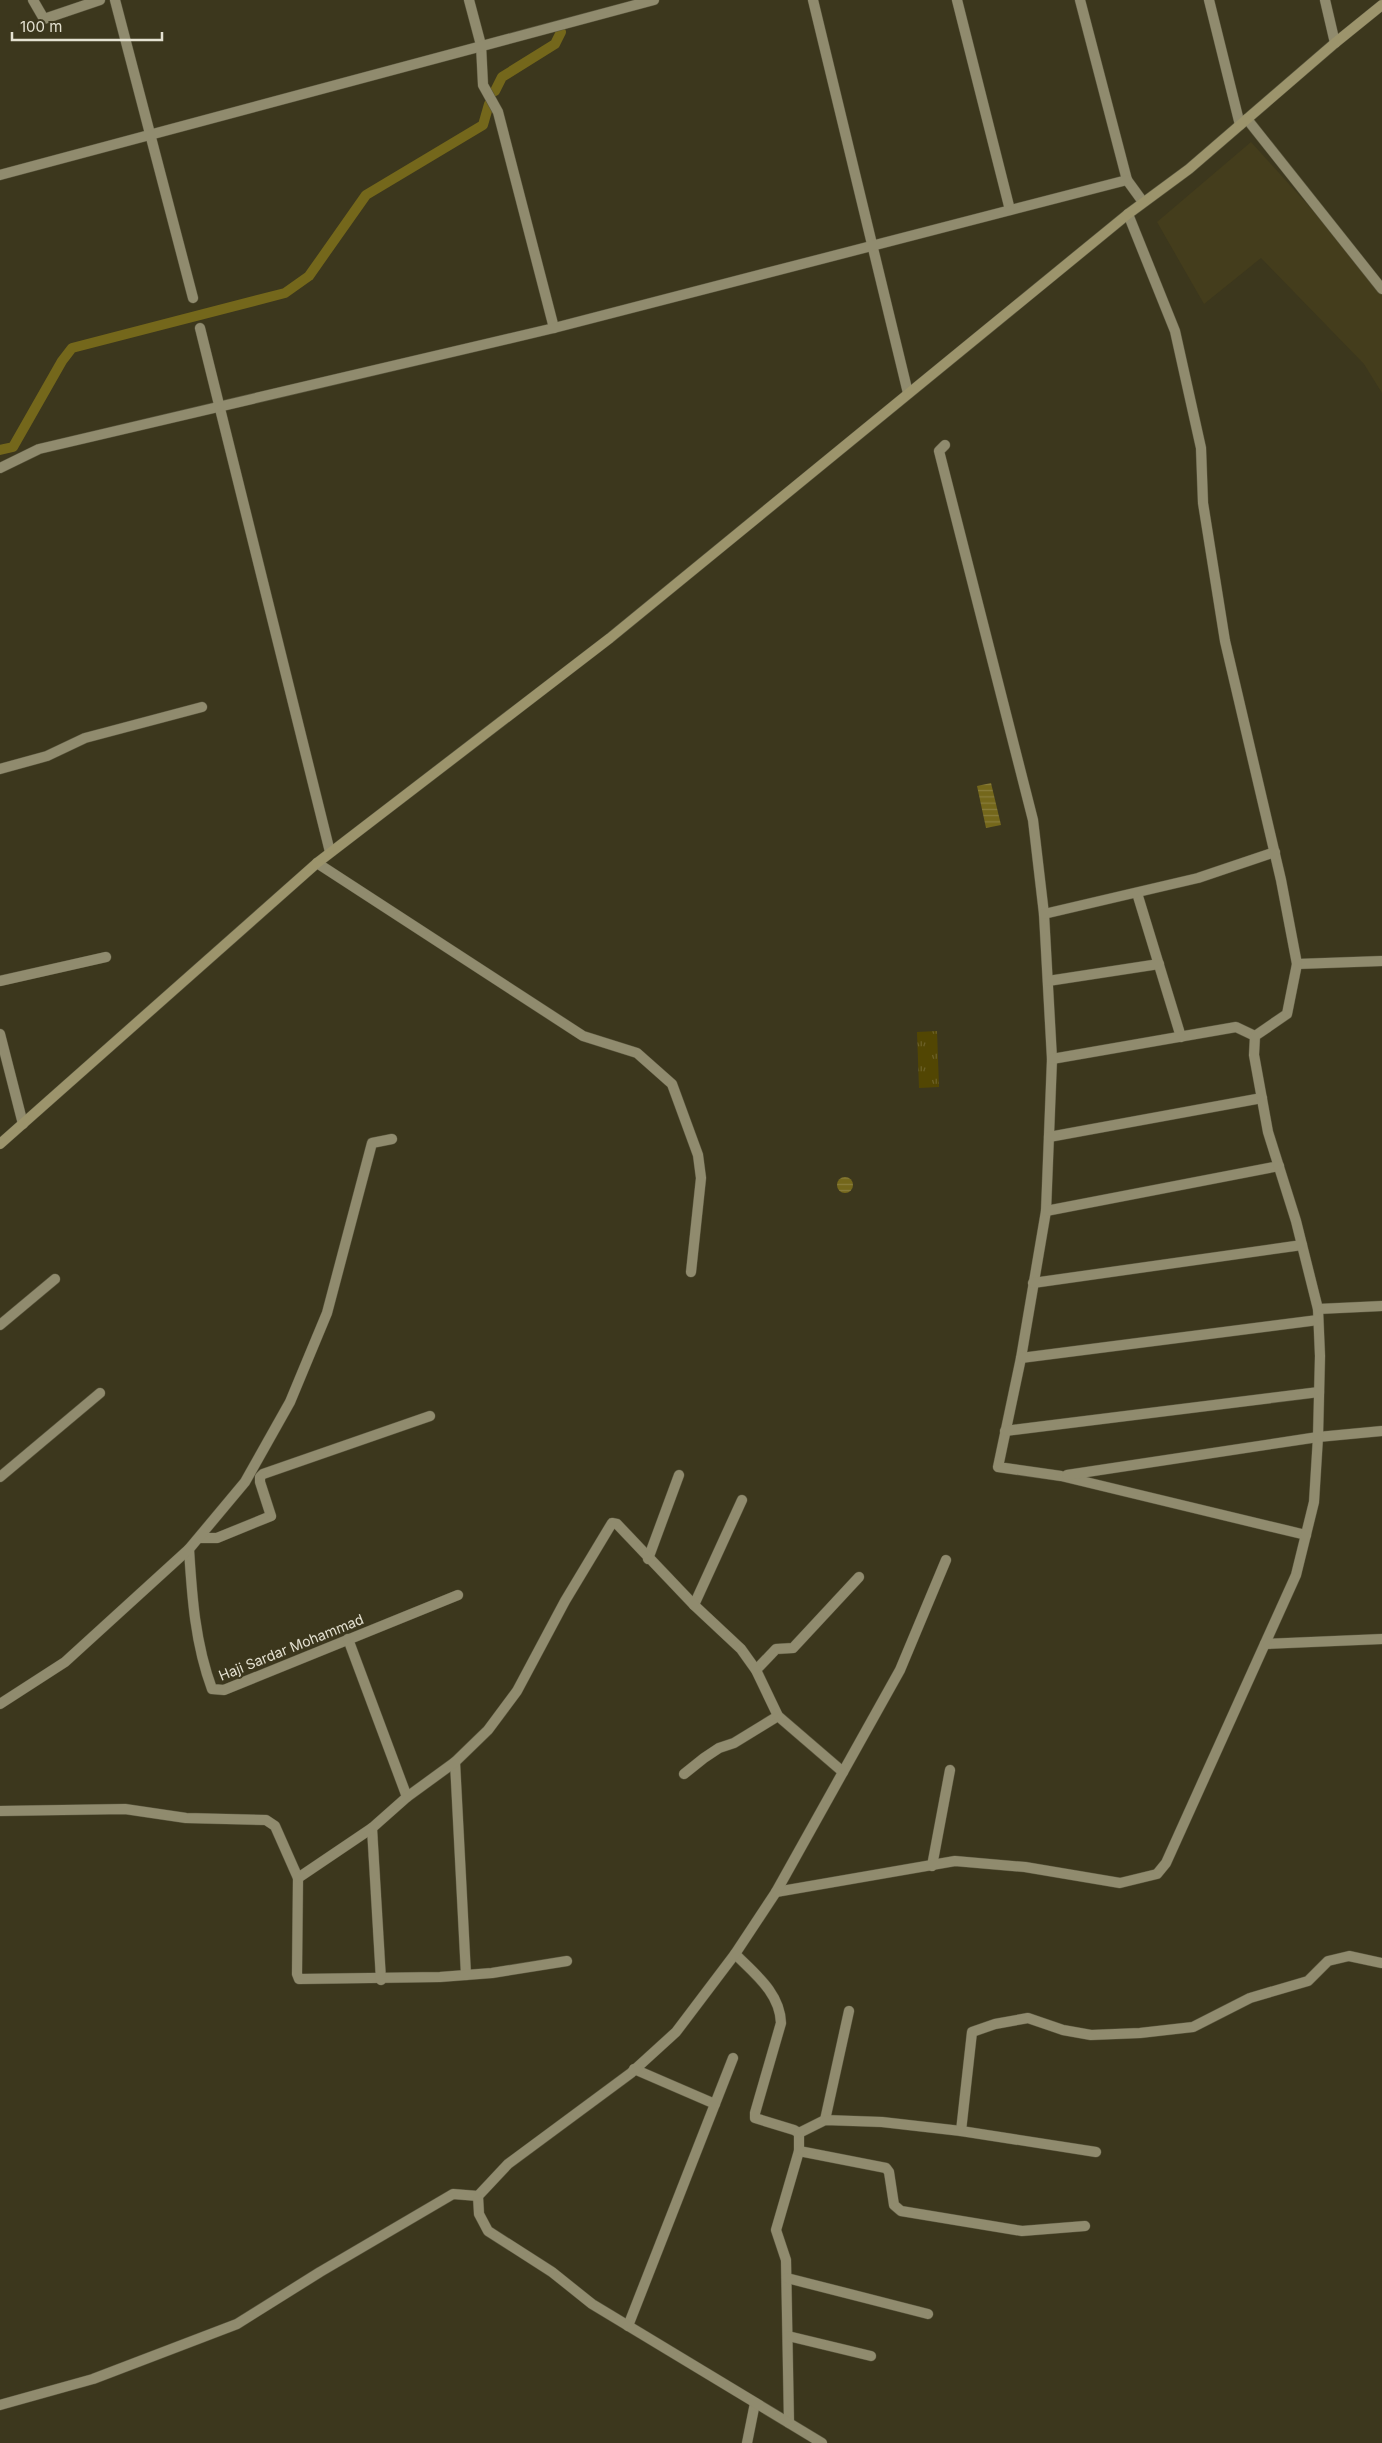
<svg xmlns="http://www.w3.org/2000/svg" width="1382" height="2443" viewBox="0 0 1382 2443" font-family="Inter,sans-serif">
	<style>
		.built { fill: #443d1c }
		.grass { fill: url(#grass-tufts) }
		.water { fill: url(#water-rules) }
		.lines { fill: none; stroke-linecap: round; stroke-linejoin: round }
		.canal { stroke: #74671b; stroke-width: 10 }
		.minor-casing { stroke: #59553d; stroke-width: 11 }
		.tertiary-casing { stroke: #59553d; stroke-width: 11 }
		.secondary-casing { stroke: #59553d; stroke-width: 11 }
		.minor { stroke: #908b6e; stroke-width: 10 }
		.tertiary { stroke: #908b6e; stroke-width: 10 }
		.secondary { stroke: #9c946c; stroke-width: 10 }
		.labels { text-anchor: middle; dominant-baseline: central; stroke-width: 4; stroke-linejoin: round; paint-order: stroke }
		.street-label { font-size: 14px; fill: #e4e1d1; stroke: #3c371d }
	</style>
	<defs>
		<pattern id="grass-tufts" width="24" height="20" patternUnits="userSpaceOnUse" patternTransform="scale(1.25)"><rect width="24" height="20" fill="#524603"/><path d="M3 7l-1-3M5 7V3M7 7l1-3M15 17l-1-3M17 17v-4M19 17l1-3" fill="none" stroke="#6b6027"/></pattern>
		<pattern id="water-rules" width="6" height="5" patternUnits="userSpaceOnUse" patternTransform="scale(1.25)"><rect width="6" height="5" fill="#74671b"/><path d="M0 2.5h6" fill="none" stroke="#887c3b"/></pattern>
	</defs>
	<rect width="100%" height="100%" fill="#3c371d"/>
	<polygon class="built" points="1251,142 1382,287 1382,393 1364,364 1261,258 1204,304 1157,222"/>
	<polygon class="grass" points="937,1031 939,1087 919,1088 917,1032"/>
	<g class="water">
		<polygon points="991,783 1001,825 986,828 977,786"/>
		<circle cx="845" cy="1185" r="8"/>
	</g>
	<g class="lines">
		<g class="canal">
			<polyline points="495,91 502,77 555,44 561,32"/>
			<polyline points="0,450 13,447 62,361 72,348 285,293 309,276 366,195 483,125 489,104"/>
		</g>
		<g class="minor-casing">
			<g id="minor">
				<polyline points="33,0 44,19 100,0"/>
				<polyline points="115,0 193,298"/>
				<polyline points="469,0 481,45 483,85 498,112 554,328"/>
				<polyline points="813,0 908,393"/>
				<polyline points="957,0 1010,210"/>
				<polyline points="1080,0 1127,180"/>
				<polyline points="1209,0 1240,125"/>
				<polyline points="1325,0 1335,43"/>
				<polyline points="1247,119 1382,289"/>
				<polyline points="200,328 330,852"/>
				<polyline points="945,445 939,451 1033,820 1044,914 1052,1059 1046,1211 1021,1358 998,1467 1061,1476 1306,1535"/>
				<polyline points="0,468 39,449 554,328 1127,180 1143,202"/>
				<polyline points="0,769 47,756 85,738 202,707"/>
				<polyline points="317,863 583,1036 637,1053 672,1084 698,1155 701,1178 691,1272"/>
				<polyline points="1137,893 1181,1037"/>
				<polyline points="1044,914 1198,878 1275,852"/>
				<polyline points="1297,964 1382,961"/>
				<polyline points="0,981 106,957"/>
				<polyline points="1048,981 1159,964"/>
				<polyline points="0,1034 23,1124"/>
				<polyline points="1052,1059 1236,1027 1255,1036"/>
				<polyline points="1049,1137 1262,1098"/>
				<polyline points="1046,1211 1279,1166"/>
				<polyline points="1033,1283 1302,1245"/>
				<polyline points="1318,1309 1382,1306"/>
				<polyline points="0,1325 55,1279"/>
				<polyline points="1021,1358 1318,1320"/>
				<polyline points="1005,1431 1319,1392"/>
				<polyline points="1067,1475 1318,1437 1382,1431"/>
				<polyline points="0,1477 100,1393"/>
				<polyline points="199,1538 217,1538 271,1516 260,1482 260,1477 263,1474 430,1416"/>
				<path d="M189,1549C192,1597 195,1643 212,1689L224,1690L458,1595"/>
				<polyline points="648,1559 679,1475"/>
				<polyline points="694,1605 742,1500"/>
				<polyline points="348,1639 407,1797"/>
				<polyline points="1265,1644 1382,1639"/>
				<polyline points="756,1670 776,1649 793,1648 859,1577"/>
				<polyline points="0,1704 65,1662 189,1549 245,1482 290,1402 327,1313 372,1143 392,1139"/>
				<polyline points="455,1762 466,1975"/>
				<polyline points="684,1774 704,1758 719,1748 734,1743 778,1716"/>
				<polyline points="0,1811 125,1809 186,1818 266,1820 275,1826 298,1878 297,1974 299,1979 440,1977 492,1973 567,1961"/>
				<polyline points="372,1828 381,1980"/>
				<polyline points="932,1866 950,1770"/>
				<polyline points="298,1878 372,1828 407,1797 455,1762 488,1730 517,1691 565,1601 612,1523 617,1524 694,1605 741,1649 756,1670 778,1716 843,1772"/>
				<polyline points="776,1892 955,1861 1025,1867 1120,1883 1157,1874 1166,1863 1296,1575 1314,1502 1318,1437 1320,1356 1318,1309 1296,1221 1268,1132 1254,1055 1255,1036 1287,1014 1297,964 1281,880 1225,641 1203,503 1201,448 1175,331 1128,214"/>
				<path d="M735,1954C755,1974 780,1993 781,2023L755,2113V2118L794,2130L799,2133V2151L776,2230L786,2260L789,2423"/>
				<polyline points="634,2069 715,2104"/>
				<polyline points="825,2120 849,2011"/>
				<polyline points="961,2131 972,2032 995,2024 1028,2018 1063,2030 1091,2035 1140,2033 1193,2027 1250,1998 1308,1981 1328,1961 1349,1956 1382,1963"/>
				<polyline points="799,2133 825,2120 882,2122 961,2131 1096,2152"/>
				<polyline points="799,2151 886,2168 889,2172 894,2205 901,2211 1022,2231 1085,2226"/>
				<polyline points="787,2278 928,2314"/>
				<polyline points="628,2326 733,2058"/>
				<polyline points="788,2336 871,2356"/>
				<polyline points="747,2443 755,2403"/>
			</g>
		</g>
		<g class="tertiary-casing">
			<g id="tertiary">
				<polyline points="0,175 654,0"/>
				<polyline points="0,2405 93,2379 237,2324 320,2272 453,2194 478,2196"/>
				<polyline points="822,2443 592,2304 552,2272 488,2231 479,2214 478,2196 508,2164 631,2073 676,2032 735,1954 776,1892 900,1670 946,1560"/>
			</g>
		</g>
		<g class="secondary-casing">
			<polyline id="secondary" points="0,1144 317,863 610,638 1128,214 1189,169 1335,43 1382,5"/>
		</g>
		<use href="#minor" class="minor"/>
		<use href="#tertiary" class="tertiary"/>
		<use href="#secondary" class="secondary"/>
	</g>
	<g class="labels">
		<g class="street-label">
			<text transform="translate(291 1647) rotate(-22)">Haji Sardar Mohammad</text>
		</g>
	</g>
	<path d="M12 32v8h150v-8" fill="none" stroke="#e4e1d1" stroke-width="2.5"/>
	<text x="20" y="32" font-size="15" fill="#e4e1d1" stroke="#3c371d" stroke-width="4" paint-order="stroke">100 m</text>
</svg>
